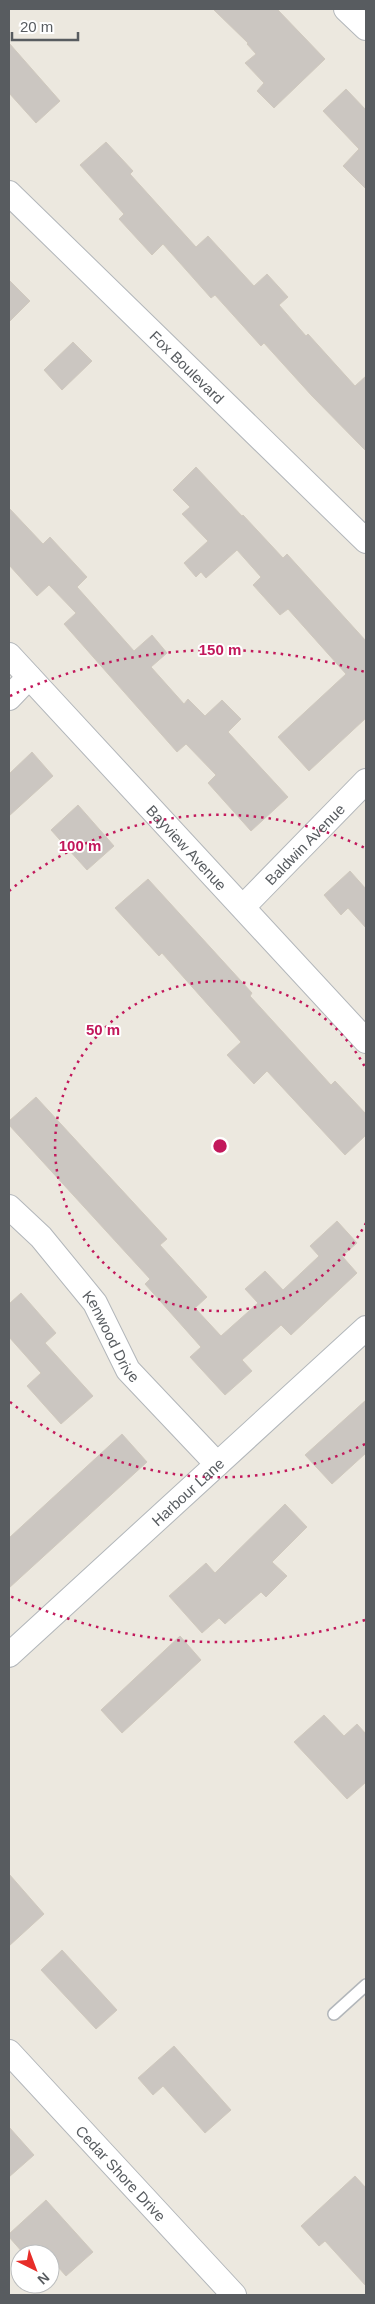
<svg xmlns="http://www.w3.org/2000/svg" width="375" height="2304" viewBox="0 0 375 2304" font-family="Helvetica,sans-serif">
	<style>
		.building { fill: #cbc6c1; stroke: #d0c9be }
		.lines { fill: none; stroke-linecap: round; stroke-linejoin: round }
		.lane-casing { stroke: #b2b6ba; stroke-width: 14 }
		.street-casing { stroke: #b2b6ba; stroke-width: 26 }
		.lane { stroke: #fff; stroke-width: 11 }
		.street { stroke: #fff; stroke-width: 24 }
		.ring { fill: none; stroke: #c2185b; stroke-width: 2.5; stroke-dasharray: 2.5 5 }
		.labels { text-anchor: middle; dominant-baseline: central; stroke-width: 4; stroke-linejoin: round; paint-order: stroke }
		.street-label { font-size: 15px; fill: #585c60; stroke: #fff }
		.centre { fill: #c2185b; stroke: #fff; stroke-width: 2.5 }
		.ring-label { font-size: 15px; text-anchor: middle; font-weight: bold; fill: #c2185b; stroke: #fff; stroke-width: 4; stroke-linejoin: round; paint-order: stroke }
	</style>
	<rect width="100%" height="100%" fill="#ece8df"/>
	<g class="building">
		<polygon points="213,9 277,9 325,59 274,108 257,91 264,83 245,63 256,54 247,44 248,43"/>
		<polygon points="9,43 60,101 36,123 9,93"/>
		<polygon points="346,89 366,110 366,189 343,166 359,149 323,111"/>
		<polygon points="106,142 133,171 130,174 196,247 208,236 254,286 267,274 288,297 279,305 306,336 308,334 355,386 366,376 366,451 312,396 264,343 261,346 215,295 211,298 163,244 152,255 119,219 124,214 80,165"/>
		<polygon points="9,280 30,301 9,322"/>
		<polygon points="73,342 92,361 62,390 44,370"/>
		<polygon points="196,467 242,516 243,515 283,558 287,554 366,641 366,718 309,771 278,737 346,674 288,609 280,615 253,585 261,577 237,550 206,578 201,572 196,577 184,563 208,541 182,514 190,507 173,490"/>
		<polygon points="9,508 43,544 50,537 87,577 77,587 134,651 152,635 167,653 151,667 184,704 188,699 205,716 222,700 241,719 228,732 288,797 251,831 208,783 216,775 186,744 177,752 64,624 76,613 49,585 37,596 9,565"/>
		<polygon points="32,752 53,776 9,816 9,774"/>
		<polygon points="78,805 114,846 87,870 51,830"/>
		<polygon points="350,871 366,889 366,928 348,908 341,915 324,895"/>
		<polygon points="148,879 252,993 250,996 331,1085 335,1081 366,1114 366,1135 345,1155 267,1071 254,1084 227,1055 241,1042 162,953 159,956 115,908"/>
		<polygon points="36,1097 167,1239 160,1245 207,1297 195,1308 221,1336 258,1303 245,1289 265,1271 283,1290 319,1256 310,1246 337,1221 357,1243 342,1256 357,1273 291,1335 281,1325 242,1360 252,1371 225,1395 190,1357 201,1347 145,1284 150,1279 9,1125 9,1121"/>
		<polygon points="21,1293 56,1333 45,1343 93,1396 61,1424 27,1386 41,1373 9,1337 9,1304"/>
		<polygon points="366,1400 366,1453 332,1484 305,1455"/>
		<polygon points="122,1434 147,1462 9,1588 9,1538"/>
		<polygon points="285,1504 307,1527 272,1562 287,1576 266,1597 261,1592 225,1624 219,1618 202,1633 169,1596 206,1563 215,1573"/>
		<polygon points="180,1636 201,1660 122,1733 101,1710"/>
		<polygon points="324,1715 344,1736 357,1724 366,1734 366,1782 347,1799 294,1742"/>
		<polygon points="9,1874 44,1914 9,1946"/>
		<polygon points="62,1950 117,2010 96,2029 41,1970"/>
		<polygon points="174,2046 231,2110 205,2133 163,2086 153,2095 138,2078"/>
		<polygon points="9,2127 34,2155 9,2177"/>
		<polygon points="355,2176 366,2188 366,2286 325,2241 319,2246 301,2226"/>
		<polygon points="46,2200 93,2252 66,2276 50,2258 50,2254 24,2254 9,2237 9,2234"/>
	</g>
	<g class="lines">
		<g class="lane-casing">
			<polyline id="lane" points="334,2014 366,1985"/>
		</g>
		<g class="street-casing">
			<g id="street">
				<polyline points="346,9 366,28"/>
				<path id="s1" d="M9,193L366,541"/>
				<path id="s2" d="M9,655L366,1041"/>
				<polyline points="9,698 29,677"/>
				<path id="s3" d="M243,907L366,781"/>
				<path id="s4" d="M9,1207L41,1237L95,1303L128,1370L217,1464"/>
				<path id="s5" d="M9,1655L366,1328"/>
				<path id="s6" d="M9,2052L234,2295"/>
			</g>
		</g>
		<use href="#lane" class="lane"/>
		<use href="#street" class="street"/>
	</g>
	<g class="ring">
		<path d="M366 1223A165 165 0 1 1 366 1069"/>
		<path d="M365 1444A331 331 0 0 1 9 1401M9 891A331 331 0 0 1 365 848"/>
		<path d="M365 1620A496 496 0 0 1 10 1596M10 696A496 496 0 0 1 365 672"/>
	</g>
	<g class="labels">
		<g class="street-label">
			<text stroke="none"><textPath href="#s1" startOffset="249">Fox Boulevard</textPath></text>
			<text stroke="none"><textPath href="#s3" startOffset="88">Baldwin Avenue</textPath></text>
			<text stroke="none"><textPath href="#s2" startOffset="262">Bayview Avenue</textPath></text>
			<text stroke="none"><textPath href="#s4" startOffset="166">Kenwood Drive</textPath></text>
			<text stroke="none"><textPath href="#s5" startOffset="242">Harbour Lane</textPath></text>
			<text stroke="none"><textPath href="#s6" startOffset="165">Cedar Shore Drive</textPath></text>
		</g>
	</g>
	<circle cx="220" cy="1146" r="8" class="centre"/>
	<g class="ring-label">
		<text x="220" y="655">150 m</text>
		<text x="80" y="851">100 m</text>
		<text x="103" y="1035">50 m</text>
	</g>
	<rect width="375" height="2304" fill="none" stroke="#585c60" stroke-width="20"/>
	<g transform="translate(35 2269) rotate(138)"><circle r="24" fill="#ffffff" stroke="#bcbebf"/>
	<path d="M0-4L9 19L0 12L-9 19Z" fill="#e72d29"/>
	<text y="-8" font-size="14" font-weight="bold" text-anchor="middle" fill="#585c60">N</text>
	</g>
	<path d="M12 32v8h66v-8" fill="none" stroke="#585c60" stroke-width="2.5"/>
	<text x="20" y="32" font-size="15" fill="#585c60" stroke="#ffffff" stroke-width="4" paint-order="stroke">20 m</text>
</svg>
